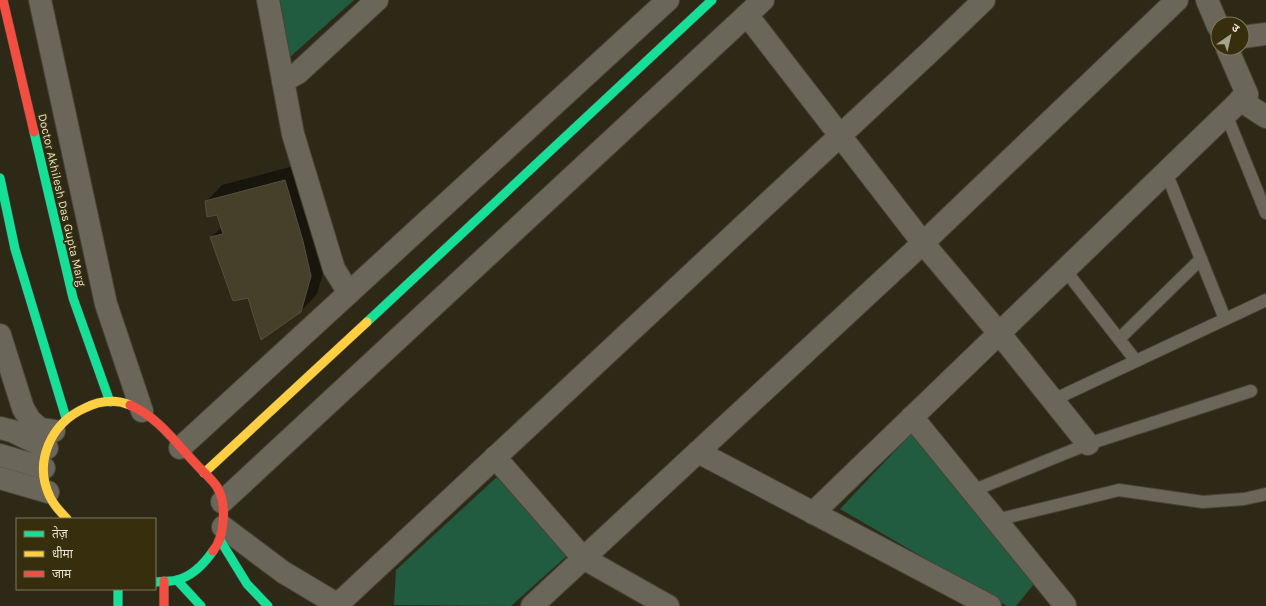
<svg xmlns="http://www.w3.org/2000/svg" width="1266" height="606" viewBox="0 0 1266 606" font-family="Karla,'Noto Sans Devanagari',sans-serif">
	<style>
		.green { fill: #215b40 }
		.shadow { fill: #0007 }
		.building { fill: #46402a; stroke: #535041 }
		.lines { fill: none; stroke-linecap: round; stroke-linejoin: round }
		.lane-casing { stroke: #484437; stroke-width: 14 }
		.street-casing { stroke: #484437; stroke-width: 24 }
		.fast-casing { stroke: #484437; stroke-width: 10 }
		.slow-casing { stroke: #484437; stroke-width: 10 }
		.jam-casing { stroke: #484437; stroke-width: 10 }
		.lane { stroke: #6a6659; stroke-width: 12 }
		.street { stroke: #6a6659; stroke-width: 22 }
		.fast { stroke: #16e098; stroke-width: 9 }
		.slow { stroke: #ffcf43; stroke-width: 9 }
		.jam { stroke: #f24e42; stroke-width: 9 }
		.labels { text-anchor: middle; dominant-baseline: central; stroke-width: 3.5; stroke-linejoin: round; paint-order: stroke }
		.street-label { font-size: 12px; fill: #e8e3d1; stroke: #372e0e }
	</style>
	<rect width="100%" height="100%" fill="#2e2917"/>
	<g class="green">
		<polygon points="279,0 354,0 290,57"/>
		<polygon points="911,434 1034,584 1016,606 1007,606 840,509"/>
		<polygon points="498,476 569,554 511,606 394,605 396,570"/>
	</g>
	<polygon class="shadow" points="301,164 327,259 317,294 301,311 249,297 211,237 222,227 218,214 206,202 222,185"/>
	<polygon class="building" points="285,180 303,241 311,276 301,312 261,340 248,298 233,301 210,237 223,234 217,215 207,217 205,201"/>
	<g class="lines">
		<g class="lane-casing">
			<g id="lane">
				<polyline points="1226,114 1266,213"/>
				<polyline points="1166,172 1225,319"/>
				<polyline points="1065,270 1136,361"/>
				<polyline points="1119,339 1201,259"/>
				<polyline points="1053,400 1266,300"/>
				<polyline points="972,491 1088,444 1251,391"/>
				<polyline points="996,520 1119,490 1203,502 1244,499 1266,494"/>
			</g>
		</g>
		<g class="street-casing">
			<g id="street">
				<polyline points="40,0 106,304 142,411"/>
				<polyline points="268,0 293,134 334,269 349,293"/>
				<polyline points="1207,0 1218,26"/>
				<polyline points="747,15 923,243 999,333 1088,444"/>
				<polyline points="1242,37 1266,34"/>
				<polyline points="283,81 298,73 377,0"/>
				<polyline points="1240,100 1266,117"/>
				<polyline points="0,335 23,408 30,420 40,429 54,431"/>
				<polyline points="912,417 1065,605 1064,606"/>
				<polyline points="0,428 12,431 47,448"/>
				<polyline points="180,448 668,0"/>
				<polyline points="698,452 990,606"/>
				<polyline points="0,455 44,468"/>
				<polyline points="495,457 583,558 668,606"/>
				<polyline points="0,478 48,492"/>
				<polyline points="222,502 763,0"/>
				<polyline points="813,513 1247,94 1227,48"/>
				<polyline points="223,527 283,572 340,606"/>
				<polyline points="337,605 933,49 984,0"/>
				<polyline points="532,606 923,243 1177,0"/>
			</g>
		</g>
		<g class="fast-casing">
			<g id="fast">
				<polyline points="34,132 73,298 110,402"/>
				<polyline points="0,178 15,249 66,418"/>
				<polyline points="367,322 712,0"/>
				<polyline points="220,540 247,584 268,606"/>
				<polyline points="177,580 201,606"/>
				<path d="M155,582C162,581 170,582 177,580C193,576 204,564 213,551"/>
				<polyline points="118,589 118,606"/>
			</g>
		</g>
		<g class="slow-casing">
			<g id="slow">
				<polyline points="204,473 367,322"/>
				<path d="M67,519C61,512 54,506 50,497C33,462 51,423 85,408C99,401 115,399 130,405"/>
			</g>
		</g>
		<g class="jam-casing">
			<g id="jam">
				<polyline points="3,0 34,132"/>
				<path d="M130,405C158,417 176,443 196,464C202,471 212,479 217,487C227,503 225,537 213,551"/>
				<polyline points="164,581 164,606"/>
			</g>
		</g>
		<use href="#lane" class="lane"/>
		<use href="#street" class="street"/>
		<use href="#fast" class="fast"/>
		<use href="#slow" class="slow"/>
		<use href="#jam" class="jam"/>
	</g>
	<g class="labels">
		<g class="street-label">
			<text transform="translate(62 200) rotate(77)">Doctor Akhilesh Das Gupta Marg</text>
		</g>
	</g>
	<rect x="16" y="518" width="140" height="72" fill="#372e0e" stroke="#7e765c"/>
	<rect x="24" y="531" width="20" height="6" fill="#16e098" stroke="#7e765c"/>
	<text x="52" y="538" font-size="12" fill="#e8e3d1">तेज़</text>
	<rect x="24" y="551" width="20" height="6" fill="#ffcf43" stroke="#7e765c"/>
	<text x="52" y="558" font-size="12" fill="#e8e3d1">धीमा</text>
	<rect x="24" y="571" width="20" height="6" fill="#f24e42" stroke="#7e765c"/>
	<text x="52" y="578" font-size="12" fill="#e8e3d1">जाम</text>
	<g transform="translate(1230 36) rotate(34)"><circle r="19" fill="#372e0e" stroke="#7e765c"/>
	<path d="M0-3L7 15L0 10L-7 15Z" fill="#a7a290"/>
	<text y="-6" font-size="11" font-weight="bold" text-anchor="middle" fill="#e8e3d1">उ</text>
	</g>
</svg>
